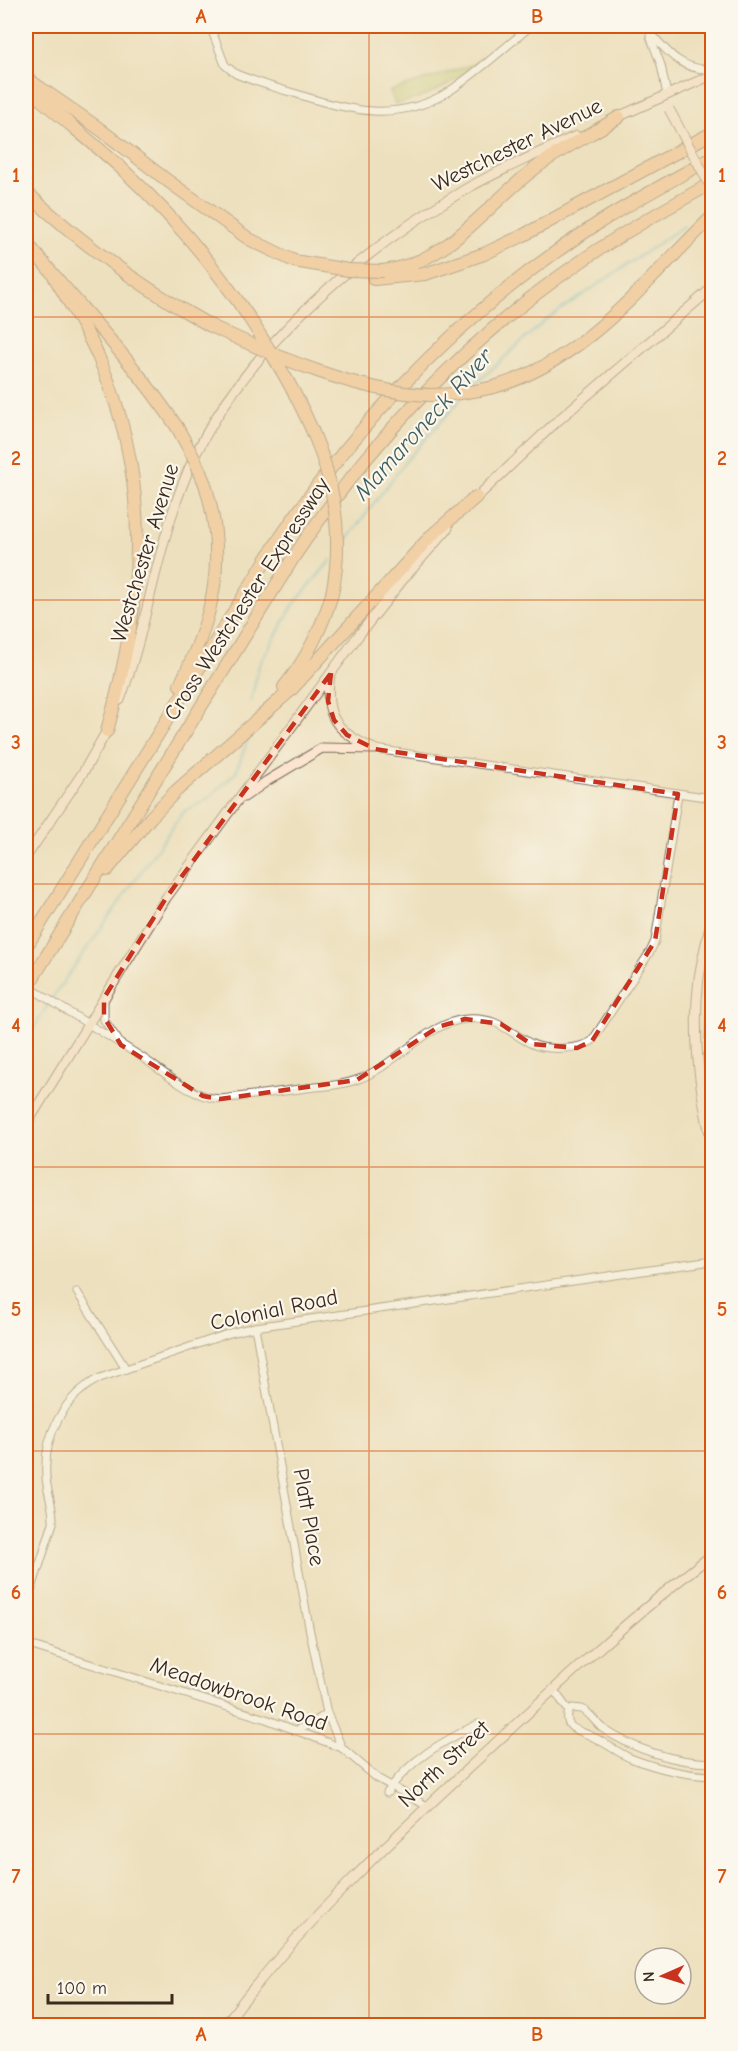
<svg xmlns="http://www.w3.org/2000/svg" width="738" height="2051" viewBox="0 0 738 2051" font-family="'Comic Neue',sans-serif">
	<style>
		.green { fill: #b7c567; stroke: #797842; stroke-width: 1.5 }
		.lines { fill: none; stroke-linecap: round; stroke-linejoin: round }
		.stream { stroke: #42adc2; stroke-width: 2 }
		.minor-casing { stroke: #796a56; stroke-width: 9 }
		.secondary-casing { stroke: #796a56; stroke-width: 11 }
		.motorway-casing { stroke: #796a56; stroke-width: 14 }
		.minor { stroke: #fff; stroke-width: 7 }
		.secondary { stroke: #fce5d0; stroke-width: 9 }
		.motorway { stroke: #f8bd89; stroke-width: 12 }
		.minor-bridge-casing { stroke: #796a56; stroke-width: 9; stroke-linecap: butt }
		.secondary-bridge-casing { stroke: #796a56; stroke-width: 11; stroke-linecap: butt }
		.motorway-bridge-casing { stroke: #796a56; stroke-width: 14; stroke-linecap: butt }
		.minor-bridge { stroke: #fff; stroke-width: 7 }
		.secondary-bridge { stroke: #fce5d0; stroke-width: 9 }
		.motorway-bridge { stroke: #f8bd89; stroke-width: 12 }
		.marked { fill: none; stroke: #c8321e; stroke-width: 4.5; stroke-dasharray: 12 8; stroke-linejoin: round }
		.grid { fill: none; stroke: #d7540e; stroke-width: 1.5; stroke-opacity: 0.55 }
		.labels { text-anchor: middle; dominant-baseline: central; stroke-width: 4.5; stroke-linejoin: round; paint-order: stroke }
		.street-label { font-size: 22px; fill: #3b2a1e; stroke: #fbf7ec }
		.water-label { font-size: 24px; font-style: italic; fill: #3e5e60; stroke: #fbf7ec }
		.neatline { fill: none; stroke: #d7540e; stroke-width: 2 }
		.grid-label { font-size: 20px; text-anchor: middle; font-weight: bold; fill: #d7540e }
	</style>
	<rect width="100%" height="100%" fill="#fbf7ec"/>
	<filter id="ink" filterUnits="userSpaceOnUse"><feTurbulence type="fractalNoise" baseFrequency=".0167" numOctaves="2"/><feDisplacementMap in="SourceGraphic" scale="12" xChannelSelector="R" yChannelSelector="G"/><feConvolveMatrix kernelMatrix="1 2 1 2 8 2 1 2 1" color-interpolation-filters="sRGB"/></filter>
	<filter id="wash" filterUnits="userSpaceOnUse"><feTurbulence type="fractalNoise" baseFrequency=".008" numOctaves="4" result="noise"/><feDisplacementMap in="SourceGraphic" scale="24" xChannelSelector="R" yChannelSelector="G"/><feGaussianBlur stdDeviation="1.35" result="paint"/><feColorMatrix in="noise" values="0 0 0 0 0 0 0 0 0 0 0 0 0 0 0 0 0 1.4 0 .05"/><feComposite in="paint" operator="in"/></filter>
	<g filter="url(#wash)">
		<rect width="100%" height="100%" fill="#ede0be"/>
		<path class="green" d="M481,57L483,60C456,81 430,98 395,104L390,91L474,64Z"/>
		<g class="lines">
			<g class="stream">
				<polyline points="473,386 547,319 684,226"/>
				<polyline points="342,546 405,462 461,399"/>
				<polyline points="251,701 259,665 294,604 331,560"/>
				<polyline points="52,998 183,812 209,798 236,772 248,739"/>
				<polyline points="26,1041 49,1003"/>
			</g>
		</g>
	</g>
	<g filter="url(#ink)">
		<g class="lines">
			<g class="minor-casing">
				<g id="minor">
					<path d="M210,26L225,65L236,74C256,82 276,88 297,94C348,111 398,123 448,92C477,73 504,48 531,26"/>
					<path d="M645,26C664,48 680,72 712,69"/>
					<polyline points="650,36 661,65 667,95"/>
					<polyline points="375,749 712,798"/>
					<polyline points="104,1002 104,1020 118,1040"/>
					<path d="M67,1011C93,1027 118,1042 143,1058C167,1074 190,1097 220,1099C249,1096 278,1092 307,1088C323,1086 341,1086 356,1080C397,1066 426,1022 467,1019C499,1017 506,1031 530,1043C545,1051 578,1050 592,1041L650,952L655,941L678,794"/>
					<polyline points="77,1292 126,1369"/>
					<polyline points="255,1327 309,1627 327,1713 342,1748"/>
					<path d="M26,1607L53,1523C54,1508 47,1493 46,1477C43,1437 63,1396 100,1378L230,1333L255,1327L712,1261"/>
					<polyline points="26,1644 266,1719 342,1748 377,1778 427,1806"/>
					<polyline points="553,1689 569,1711"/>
					<path d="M569,1711C562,1730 581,1730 593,1737C606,1743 617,1752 630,1758C656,1768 685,1775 712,1776"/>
					<path d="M569,1711L572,1708L582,1709C590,1713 595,1722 602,1728C634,1750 674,1762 712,1763"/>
					<polyline points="295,1731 316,1721 327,1713"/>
					<path d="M387,1793C408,1760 444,1741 478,1724"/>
				</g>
			</g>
			<g class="secondary-casing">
				<g id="secondary">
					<polyline points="613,119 712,75"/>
					<polyline points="474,500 555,423 712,288"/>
					<path d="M330,675C323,716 337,732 372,748"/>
					<path d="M120,700C146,631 155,556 182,486C228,363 354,254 466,189C501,169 539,153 576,136"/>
					<polyline points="244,797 267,781 322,748 375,749"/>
					<polyline points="26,857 84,771 109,727"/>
					<path d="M712,919C707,939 702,958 699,978C692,1033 699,1089 712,1143"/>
					<polyline points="712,991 710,1038 712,1072"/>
					<polyline points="26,1125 166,898 358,636 405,577 448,528"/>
					<path d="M224,2026C300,1924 394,1837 487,1751C560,1683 633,1615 712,1555"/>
				</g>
			</g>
			<g class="motorway-casing">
				<g id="motorway">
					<polyline points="26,78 97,127 168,181 249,239 294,261"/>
					<path d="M26,86C56,114 89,139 120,167C168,211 211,261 248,316"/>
					<path d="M26,192C82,244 142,288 209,325"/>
					<path d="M26,242C76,303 132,360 177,427"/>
					<path d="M383,271C449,263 484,207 533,170C559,149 591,135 619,117"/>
					<path d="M55,278C71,306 89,333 101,363C153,486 143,606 107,731"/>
					<polyline points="374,279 425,274 484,254 522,236 712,133"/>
					<path d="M494,387C586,361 646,280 712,217"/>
					<path d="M180,685C214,616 228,559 205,484"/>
					<path d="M284,687C307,659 322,628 332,594"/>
					<polyline points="107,870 151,817 176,791 291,690 431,536 476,497"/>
					<path d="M26,947L276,544C361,416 468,307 597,224C635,200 674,179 712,158"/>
					<path d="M26,989L295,555C371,441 466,340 580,262C622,233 667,208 712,183"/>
				</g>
			</g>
			<use href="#minor" class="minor"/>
			<use href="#secondary" class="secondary"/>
			<use href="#motorway" class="motorway"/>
			<g class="minor-bridge-casing">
				<polyline id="minor-bridge" points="26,985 67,1011"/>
			</g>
			<g class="secondary-bridge-casing">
				<polyline id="secondary-bridge" points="669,109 712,189"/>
			</g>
			<g class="motorway-bridge-casing">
				<g id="motorway-bridge">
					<polyline points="294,261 348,270 383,271"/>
					<path d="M248,316C303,402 354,487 332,594"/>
					<path d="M209,325C274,356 358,393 431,395C452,395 473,392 494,387"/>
					<polyline points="177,427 195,460 205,484"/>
				</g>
			</g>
			<use href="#minor-bridge" class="minor-bridge"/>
			<use href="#secondary-bridge" class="secondary-bridge"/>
			<use href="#motorway-bridge" class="motorway-bridge"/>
		</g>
	</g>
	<path d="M0 0H738V2051H0ZM331,673L328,701L334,720L347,735L375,749L678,794L655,941L592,1041L577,1048L531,1044L501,1024L465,1019L438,1027L357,1080L220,1099L203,1096L121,1045L104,1017V998L166,898Z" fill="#ede0be" fill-opacity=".55" fill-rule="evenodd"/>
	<path class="marked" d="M331,673L328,701L334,720L347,735L375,749L678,794L655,941L592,1041L577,1048L531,1044L501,1024L465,1019L438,1027L357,1080L220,1099L203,1096L121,1045L104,1017V998L166,898Z"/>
	<path class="grid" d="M369,26V2026M26,317H712M26,600H712M26,884H712M26,1167H712M26,1451H712M26,1734H712"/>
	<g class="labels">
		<g class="street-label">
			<text transform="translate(517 145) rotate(-26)">Westchester Avenue</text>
			<text transform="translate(145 553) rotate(-73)">Westchester Avenue</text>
			<text transform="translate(247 599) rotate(-57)">Cross Westchester Expressway</text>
			<text transform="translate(274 1310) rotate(-12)">Colonial Road</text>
			<text transform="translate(309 1517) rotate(80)">Platt Place</text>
			<text transform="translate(239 1694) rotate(19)">Meadowbrook Road</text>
			<text transform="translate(444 1764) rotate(-43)">North Street</text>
		</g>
		<g class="water-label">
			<text transform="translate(423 424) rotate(-48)">Mamaroneck River</text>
		</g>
	</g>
	<rect width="738" height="2051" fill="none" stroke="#fbf7ec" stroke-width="66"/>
	<g transform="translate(663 1976) rotate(267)"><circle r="28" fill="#fbf7ec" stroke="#aea59a" stroke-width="1.5"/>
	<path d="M0-4.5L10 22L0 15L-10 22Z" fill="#c8321e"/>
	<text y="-9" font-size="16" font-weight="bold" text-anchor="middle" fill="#3b2a1e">N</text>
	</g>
	<path d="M48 1994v9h124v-9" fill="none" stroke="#3b2a1e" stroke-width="3"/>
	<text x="57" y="1994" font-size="18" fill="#3b2a1e" stroke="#fbf7ec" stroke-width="4.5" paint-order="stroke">100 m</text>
	<rect x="33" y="33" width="672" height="1985" class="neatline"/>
	<g class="grid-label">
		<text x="201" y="23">A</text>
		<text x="537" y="23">B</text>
		<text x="16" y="182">1</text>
		<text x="722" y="182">1</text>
		<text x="16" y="465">2</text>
		<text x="722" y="465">2</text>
		<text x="16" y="749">3</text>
		<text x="722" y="749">3</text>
		<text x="16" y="1032">4</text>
		<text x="722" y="1032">4</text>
		<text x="16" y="1316">5</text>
		<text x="722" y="1316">5</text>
		<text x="16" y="1599">6</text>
		<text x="722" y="1599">6</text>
		<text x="16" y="1883">7</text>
		<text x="722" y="1883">7</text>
		<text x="201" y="2041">A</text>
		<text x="537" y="2041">B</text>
	</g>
</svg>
